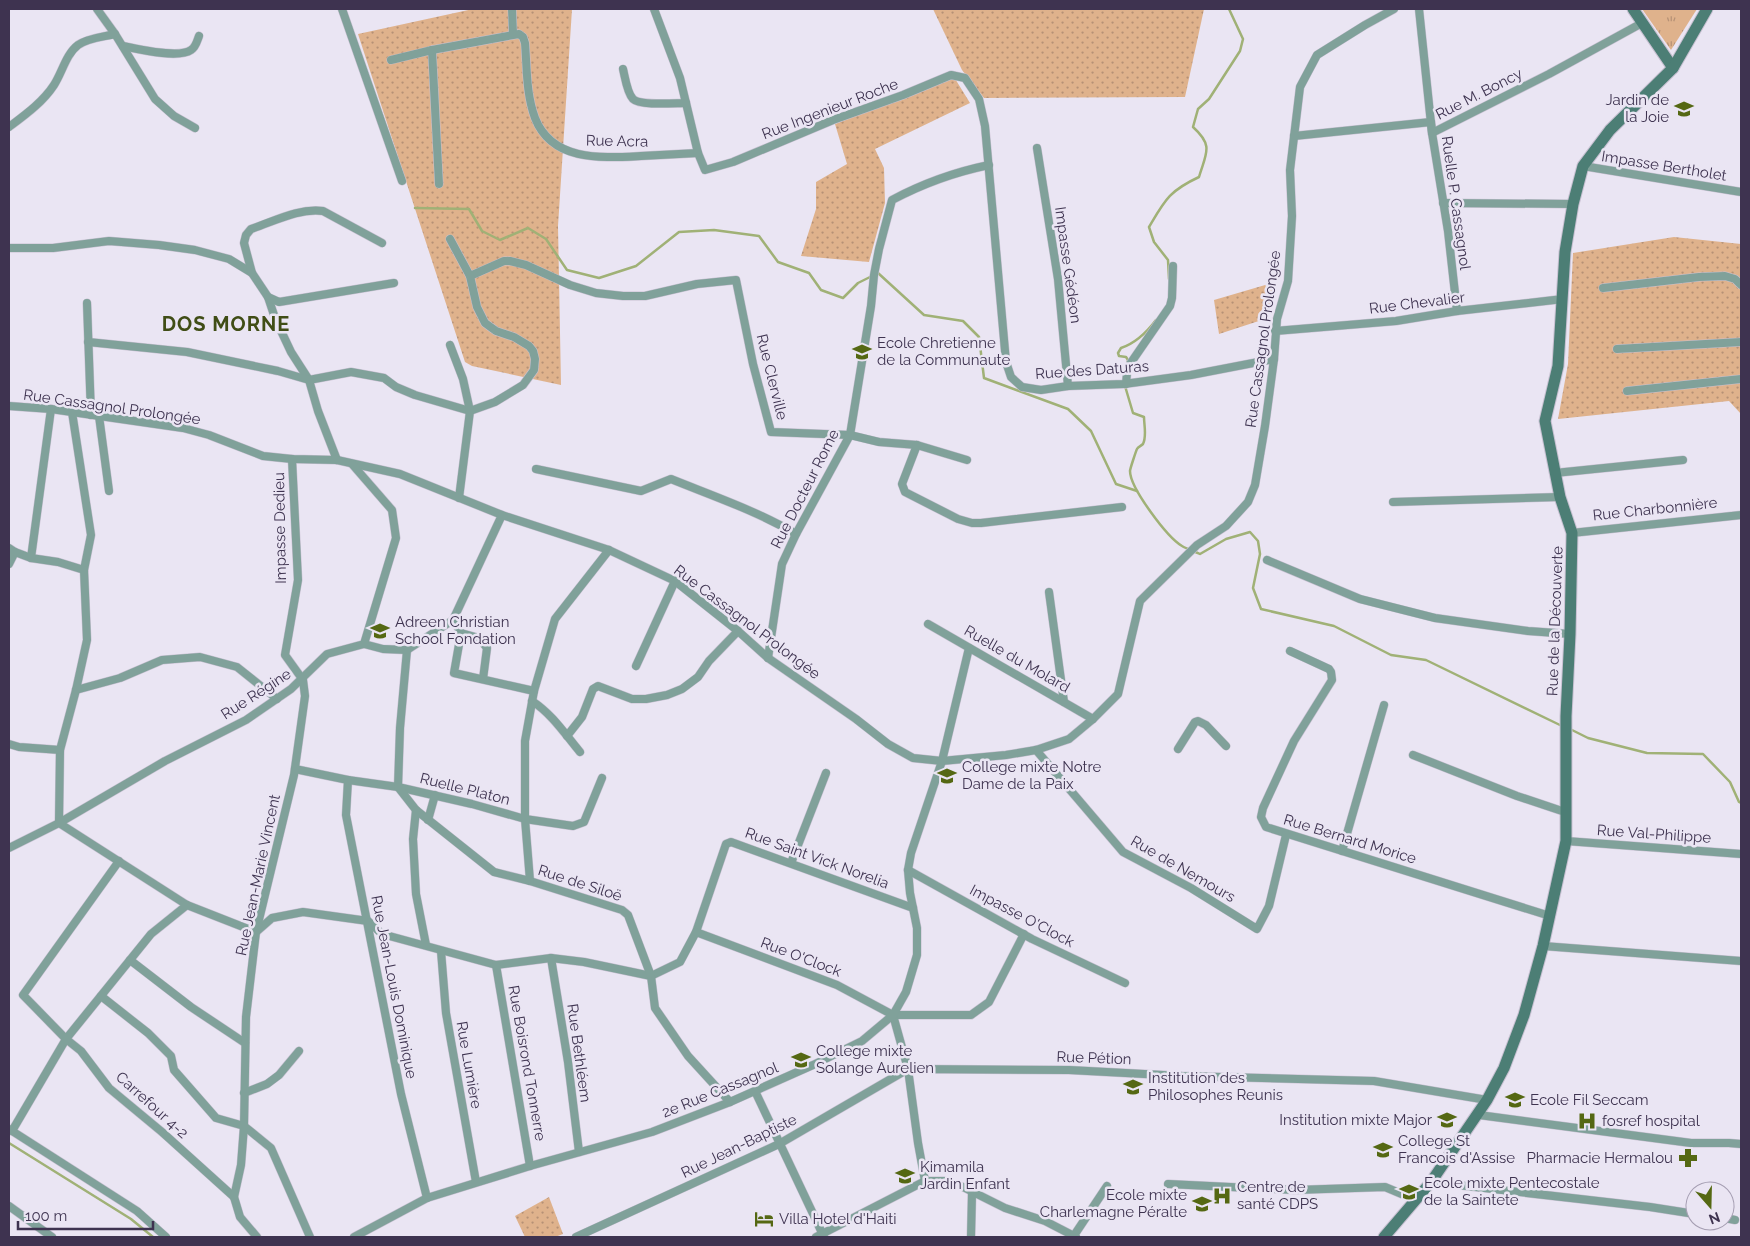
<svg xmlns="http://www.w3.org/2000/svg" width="1750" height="1246" viewBox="0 0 1750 1246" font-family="Raleway,sans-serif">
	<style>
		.grass { fill: url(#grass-dots) }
		.park { fill: url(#park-tufts) }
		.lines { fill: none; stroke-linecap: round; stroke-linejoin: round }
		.stream { stroke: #a0b176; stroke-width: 2.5 }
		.street-casing { stroke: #c8c1d2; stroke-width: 9 }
		.secondary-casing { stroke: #c8c1d2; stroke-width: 13 }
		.street { stroke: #80a19a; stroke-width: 8 }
		.secondary { stroke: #4c7e75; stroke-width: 11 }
		.labels { text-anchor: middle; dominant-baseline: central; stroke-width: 5; stroke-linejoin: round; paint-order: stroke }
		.street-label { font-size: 15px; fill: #3e3350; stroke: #eae5f3 }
		.poi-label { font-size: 15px; fill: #3e3350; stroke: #eae5f3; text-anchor: start }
		.district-label { font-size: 20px; font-weight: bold; letter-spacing: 1px; fill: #404d16; stroke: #eae5f3 }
	</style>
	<defs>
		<pattern id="grass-dots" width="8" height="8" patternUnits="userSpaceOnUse" patternTransform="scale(1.25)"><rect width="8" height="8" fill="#dfb28c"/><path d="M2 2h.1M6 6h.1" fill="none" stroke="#b69175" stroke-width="1.8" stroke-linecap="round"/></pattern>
		<pattern id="park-tufts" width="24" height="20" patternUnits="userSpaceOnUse" patternTransform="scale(1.25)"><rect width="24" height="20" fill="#dfb28c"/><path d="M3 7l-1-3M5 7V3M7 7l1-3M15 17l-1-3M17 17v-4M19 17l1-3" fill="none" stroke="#b69175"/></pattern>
	</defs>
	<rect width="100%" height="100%" fill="#eae5f3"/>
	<g class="grass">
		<polygon points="473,9 572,9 558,226 561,385 472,366 465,362 358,34"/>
		<polygon points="933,9 1204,9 1185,97 984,98 962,70"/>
		<polygon points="954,77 970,103 875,149 884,168 885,203 869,262 801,256 816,209 816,182 847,164 835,124"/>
		<polygon points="1674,237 1741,244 1741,414 1729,401 1558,419 1568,364 1573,253"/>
		<polygon points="1275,282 1268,318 1219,334 1214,300"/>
		<polygon points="549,1197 563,1234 555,1237 525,1237 515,1216"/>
	</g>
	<polygon class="park" points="1642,9 1697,9 1671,50"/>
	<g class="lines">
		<g class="stream">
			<polyline points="415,208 469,209 482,231 500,240 528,228 546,239 567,270 599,278 636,266 679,232 714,230 759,236 778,262 809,273 821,290 843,298 858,283 878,273 924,315 963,321 979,337 984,378 1068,409 1091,431 1116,484 1137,491"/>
			<path d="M1169,279L1168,260L1154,242L1149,227C1165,200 1169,191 1199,177C1206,153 1214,146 1193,127L1198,109L1209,99L1240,51L1243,39L1229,9"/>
			<path d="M1127,364L1128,360L1126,357L1119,356L1118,353L1121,348C1136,343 1147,332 1156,320"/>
			<path d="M1125,386L1133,413L1144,417C1144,425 1147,436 1143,444C1141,446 1138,447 1137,449C1136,451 1130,469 1130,471C1130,488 1167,537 1182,546C1187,549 1194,551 1200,554L1226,539L1250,532L1258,541L1260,554L1253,588L1261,609L1334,626L1391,655L1426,660L1562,726"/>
			<polyline points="1570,729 1588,738 1647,753 1703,754 1730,782 1739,802 1741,803"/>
			<polyline points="9,1143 131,1219 153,1237"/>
		</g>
		<g class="street-casing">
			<g id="street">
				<polyline points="97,9 115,34 155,99 174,116 195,128"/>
				<polyline points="342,9 402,181"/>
				<polyline points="512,9 513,34"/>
				<polyline points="654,9 680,78 698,153 705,170 733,162 833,120 903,95 951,75 965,78 979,99 985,126 1006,362 1011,377 1022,387 1041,390 1068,386 1124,384 1191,375 1274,359"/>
				<polyline points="1419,9 1432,133 1448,231 1457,311"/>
				<path d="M123,46C138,49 178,59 191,50C196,47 197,41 199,36"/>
				<polyline points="432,50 439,184"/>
				<path d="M391,60L432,50L519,34L523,37L525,43C527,67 526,94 535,118C552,162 602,158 641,156C660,155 679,154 698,153"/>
				<path d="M623,69C625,77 627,93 633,99C640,106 675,103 686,103"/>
				<path d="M9,127C25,115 43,102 54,85C62,73 66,54 78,45C88,38 103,37 115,34"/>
				<polyline points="1294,136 1431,122 1432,133 1549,74 1642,23"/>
				<polyline points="1037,148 1058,279 1068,386"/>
				<polyline points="1583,166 1741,192"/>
				<polyline points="1443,203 1573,204"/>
				<polyline points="9,248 53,248 109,241 159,245 195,250 229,259 252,273 268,297 275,318 291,352 309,380 318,411 337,460"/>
				<path d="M252,273L244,243L246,235L251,229C275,221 298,208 323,211L382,243"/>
				<polyline points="470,276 504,261 510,261 526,265 570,285 596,293 623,296 645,296 697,284 736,280 753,364 771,432 850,435 879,442 917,445 967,460"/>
				<polyline points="1603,288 1699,277 1725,276 1735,279 1741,285"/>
				<polyline points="268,297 279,302 394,283"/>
				<polyline points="87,303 91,415"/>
				<polyline points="1275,331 1396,321 1457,311 1563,299"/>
				<polyline points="88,342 187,352 278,371 309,380 351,372 384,378 396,387 415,395 470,411 495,402 523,385 534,370 535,359 533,351 529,346 514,337 496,331 485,323 477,307 470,276 450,239"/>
				<polyline points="450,345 463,379 470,411 459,498"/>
				<polyline points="1617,349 1741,342"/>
				<polyline points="1126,384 1127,373 1130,364 1170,306 1172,298 1173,266"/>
				<polyline points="1627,391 1741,379"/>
				<polyline points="9,406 51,409 183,428 209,435 263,456 292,459 337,460 400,474 502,515 609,550 675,581 738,631 768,658 856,719 888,744 913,758 942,761 1006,755 1036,750 1069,739 1093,719 1118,694 1140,601 1197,545 1226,526 1248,502 1255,485 1265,426 1274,359 1277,319 1288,281 1292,216 1290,170 1300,87 1317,55 1365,25 1394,9"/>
				<polyline points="72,412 91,535 84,570"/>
				<polyline points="99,416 109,491"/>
				<polyline points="917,445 902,484 905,492 958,519 972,523 981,523 1122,507"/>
				<path d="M536,469L641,491L671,479C713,496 757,511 796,534"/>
				<polyline points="1555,473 1683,460"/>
				<polyline points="1393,502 1560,497"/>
				<polyline points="1572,533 1741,515"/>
				<polyline points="9,548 15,552 9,564"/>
				<polyline points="15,552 31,558 58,562 84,570 87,640 76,690 60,750 59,823 187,905 256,932 272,918 303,912 368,921 382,934 496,965 551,958 584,962 651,976 680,962 696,932 726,844 731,842 913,908"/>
				<polyline points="31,558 51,409"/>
				<polyline points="1267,560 1360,599 1435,618 1528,631 1570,634"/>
				<polyline points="1049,592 1064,702"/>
				<polyline points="453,620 461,633 454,673 534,691"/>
				<polyline points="928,624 1093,719"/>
				<polyline points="461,633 479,638 487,648 483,679"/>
				<polyline points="364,644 383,649 407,650 453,620 502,515"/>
				<polyline points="1290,651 1329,669 1331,672 1332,680 1294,741 1263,808 1261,817 1266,827 1550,916"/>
				<path d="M768,658L782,564L796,534L850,435L871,306L874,275L879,249L892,200C922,184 955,172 989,165"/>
				<polyline points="636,666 675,581"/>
				<polyline points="76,690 120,678 162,660 200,657 237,667 277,699"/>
				<path d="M532,701C552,714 565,734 580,752"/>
				<polyline points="567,736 582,717 593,689 598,686 632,699 646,699 667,695 682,689 698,677 709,661 738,631"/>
				<polyline points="9,744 19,747 60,750"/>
				<polyline points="1178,749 1195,722 1198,721 1206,725 1226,746"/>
				<polyline points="1036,750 1123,852 1191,888 1257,929 1269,906 1286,835"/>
				<polyline points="1413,755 1517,796 1565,812"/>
				<polyline points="295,769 348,780 398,787 472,804 525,819 573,826 584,822 602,778"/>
				<polyline points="348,780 346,815 401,1094 427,1198"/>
				<polyline points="398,787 416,810 494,872 530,881 622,910 628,915 651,976 655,1008 688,1056 730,1102"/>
				<polyline points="398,787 400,728 407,650"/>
				<polyline points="416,810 413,839 416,894 426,945"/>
				<polyline points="428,820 435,795"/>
				<polyline points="1566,841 1741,854"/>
				<polyline points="9,848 59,823 165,761 246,720 291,689 327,654 364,644 396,538 392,510 352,464"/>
				<polyline points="1342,851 1384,705"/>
				<polyline points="119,861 23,995 66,1039 81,1051 109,1088 162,1132 234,1197 240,1217 257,1237"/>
				<polyline points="791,863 826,773"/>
				<polyline points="908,870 1032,939 1125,983"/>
				<polyline points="530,881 525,819 525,741 534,691 555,619 609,550"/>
				<polyline points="696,932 837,985 893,1015 971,1015 989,1002 1024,934"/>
				<polyline points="1543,946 1741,961"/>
				<polyline points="441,951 446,1013 476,1182"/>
				<polyline points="551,958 568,1062 579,1152"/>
				<polyline points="130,960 191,1007 245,1043"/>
				<polyline points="496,965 530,1166"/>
				<polyline points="101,996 148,1033 171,1056 174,1070 216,1118 244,1126 271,1148 310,1237"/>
				<polyline points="893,1015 908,1069 918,1143 925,1181"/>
				<polyline points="755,1091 824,1237"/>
				<polyline points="244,1093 267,1084 279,1075 299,1051"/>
				<polyline points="1479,1115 1691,1143 1729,1143 1741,1144"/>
				<polyline points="9,1129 137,1211 166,1237"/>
				<polyline points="12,1131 66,1039 151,934 187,905"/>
				<polyline points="1431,1182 1650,1207 1695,1214"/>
				<polyline points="1168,1184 1295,1190 1385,1187 1416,1200"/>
				<polyline points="234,1197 241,1165 244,1126 246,1017 256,932 294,775 305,696 303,680 285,655 298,580 292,459"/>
				<polyline points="9,1206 52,1237"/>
				<polyline points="1725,1218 1735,1220"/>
				<polyline points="354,1237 427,1198 530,1166 652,1132 730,1102 813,1065 862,1041 893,1015 906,992 917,955 917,928 910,893 908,870 911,853 942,761 969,648"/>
				<polyline points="576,1237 779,1144 908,1069 1069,1070 1182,1076 1374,1081 1487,1100"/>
				<polyline points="816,1237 925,1181 946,1181 963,1187 1005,1208 1045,1221 1076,1237"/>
				<polyline points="971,1237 972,1193"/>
				<polyline points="1073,1237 1107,1186"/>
			</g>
		</g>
		<g class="secondary-casing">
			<g id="secondary">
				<polyline points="1633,9 1673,68"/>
				<polyline points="1384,1237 1431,1182 1487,1100 1504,1068 1524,1015 1543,946 1566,841 1566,716 1570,634 1572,533 1560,497 1545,421 1558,366 1565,252 1573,204 1583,166 1610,130 1673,68 1707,9"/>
			</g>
		</g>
		<use href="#street" class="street"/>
		<use href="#secondary" class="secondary"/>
	</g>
	<defs>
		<g id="school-bare" transform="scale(1.5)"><path d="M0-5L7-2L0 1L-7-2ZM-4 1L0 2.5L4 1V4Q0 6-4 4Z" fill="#556813" stroke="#eae5f3" stroke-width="2.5" paint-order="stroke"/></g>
		<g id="university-bare" transform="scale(1.5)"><path d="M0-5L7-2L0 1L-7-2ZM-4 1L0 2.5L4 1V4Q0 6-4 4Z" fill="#556813" stroke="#eae5f3" stroke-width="2.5" paint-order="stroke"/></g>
		<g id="hospital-bare" transform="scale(1.5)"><path d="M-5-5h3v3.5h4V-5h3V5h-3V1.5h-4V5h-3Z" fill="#556813" stroke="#eae5f3" stroke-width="2.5" paint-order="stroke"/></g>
		<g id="pharmacy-bare" transform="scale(1.5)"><path d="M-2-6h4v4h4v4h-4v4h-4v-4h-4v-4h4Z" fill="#556813" stroke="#eae5f3" stroke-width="2.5" paint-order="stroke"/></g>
		<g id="hotel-bare" transform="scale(1.5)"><path d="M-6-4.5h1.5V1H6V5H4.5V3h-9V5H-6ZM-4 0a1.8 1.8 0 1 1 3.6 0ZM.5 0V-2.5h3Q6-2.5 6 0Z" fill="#556813" stroke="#eae5f3" stroke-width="2.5" paint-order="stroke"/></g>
	</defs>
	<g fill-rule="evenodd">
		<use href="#school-bare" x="1684" y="109"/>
		<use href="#school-bare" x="862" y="352"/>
		<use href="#school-bare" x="380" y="631"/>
		<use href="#school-bare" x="947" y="776"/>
		<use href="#school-bare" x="801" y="1060"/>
		<use href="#university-bare" x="1133" y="1087"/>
		<use href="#school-bare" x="1515" y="1100"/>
		<use href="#school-bare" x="1447" y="1120"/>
		<use href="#hospital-bare" x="1587" y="1121"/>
		<use href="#school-bare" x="1383" y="1150"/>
		<use href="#pharmacy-bare" x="1688" y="1158"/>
		<use href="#school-bare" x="905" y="1176"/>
		<use href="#school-bare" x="1409" y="1192"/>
		<use href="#hospital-bare" x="1222" y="1196"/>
		<use href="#school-bare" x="1202" y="1204"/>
		<use href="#hotel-bare" x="764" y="1219"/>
	</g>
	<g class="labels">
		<g class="street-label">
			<text transform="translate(1479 94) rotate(-27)">Rue M. Boncy</text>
			<text transform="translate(830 109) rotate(-21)">Rue Ingenieur Roche</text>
			<text transform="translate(617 141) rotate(1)">Rue Acra</text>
			<text transform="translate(1664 166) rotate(9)">Impasse Bertholet</text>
			<text transform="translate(1456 203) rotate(82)">Ruelle P. Cassagnol</text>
			<text transform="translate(1068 265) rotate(82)">Impasse Gédéon</text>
			<text transform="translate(1417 303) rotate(-7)">Rue Chevalier</text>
			<text transform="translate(1263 339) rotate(-82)">Rue Cassagnol Prolongée</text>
			<text transform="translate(1092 370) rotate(-4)">Rue des Daturas</text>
			<text transform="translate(772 377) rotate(76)">Rue Clerville</text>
			<text transform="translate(112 407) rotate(8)">Rue Cassagnol Prolongée</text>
			<text transform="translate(805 489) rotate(-63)">Rue Docteur Rome</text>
			<text transform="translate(1655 509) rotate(-6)">Rue Charbonnière</text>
			<text transform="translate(280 528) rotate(-91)">Impasse Dedieu</text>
			<text transform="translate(1555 621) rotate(-88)">Rue de la Découverte</text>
			<text transform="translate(747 622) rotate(37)">Rue Cassagnol Prolongée</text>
			<text transform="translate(1017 659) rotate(30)">Ruelle du Molard</text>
			<text transform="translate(256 694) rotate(-33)">Rue Régine</text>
			<text transform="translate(465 789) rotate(14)">Ruelle Platon</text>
			<text transform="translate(1654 834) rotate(4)">Rue Val-Philippe</text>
			<text transform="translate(1350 839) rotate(17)">Rue Bernard Morice</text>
			<text transform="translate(817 858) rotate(20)">Rue Saint Vick Norelia</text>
			<text transform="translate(1183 869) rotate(30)">Rue de Nemours</text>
			<text transform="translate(258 875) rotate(-78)">Rue Jean-Marie Vincent</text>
			<text transform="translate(580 883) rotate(18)">Rue de Siloë</text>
			<text transform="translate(1022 916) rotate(28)">Impasse O'Clock</text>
			<text transform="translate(801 957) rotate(21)">Rue O'Clock</text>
			<text transform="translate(394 987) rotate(79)">Rue Jean-Louis Dominique</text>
			<text transform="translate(579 1053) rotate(82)">Rue Bethléem</text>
			<text transform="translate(1094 1058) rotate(2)">Rue Pétion</text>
			<text transform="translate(527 1063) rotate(80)">Rue Boisrond Tonnerre</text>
			<text transform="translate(469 1065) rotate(80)">Rue Lumière</text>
			<text transform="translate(720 1090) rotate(-22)">2e Rue Cassagnol</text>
			<text transform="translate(152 1105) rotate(42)">Carrefour 4-2</text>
			<text transform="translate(739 1146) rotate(-26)">Rue Jean-Baptiste</text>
		</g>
		<g class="poi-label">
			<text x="1669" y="100" text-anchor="end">Jardin de<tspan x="1669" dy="17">la Joie</tspan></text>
			<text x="877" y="343">Ecole Chretienne<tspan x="877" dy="17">de la Communaute</tspan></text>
			<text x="395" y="622">Adreen Christian<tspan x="395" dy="17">School Fondation</tspan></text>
			<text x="962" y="767">College mixte Notre<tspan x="962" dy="17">Dame de la Paix</tspan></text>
			<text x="816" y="1051">College mixte<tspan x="816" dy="17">Solange Aurelien</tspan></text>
			<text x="1148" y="1078">Institution des<tspan x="1148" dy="17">Philosophes Reunis</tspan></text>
			<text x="1530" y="1100">Ecole Fil Seccam</text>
			<text x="1432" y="1120" text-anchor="end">Institution mixte Major</text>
			<text x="1602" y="1121">fosref hospital</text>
			<text x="1398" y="1141">College St<tspan x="1398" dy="17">Francois d'Assise</tspan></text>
			<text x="1673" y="1158" text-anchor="end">Pharmacie Hermalou</text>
			<text x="920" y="1167">Kimamila<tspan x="920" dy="17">Jardin Enfant</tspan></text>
			<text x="1424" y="1183">Ecole mixte Pentecostale<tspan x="1424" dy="17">de la Saintete</tspan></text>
			<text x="1237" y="1187">Centre de<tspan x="1237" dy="17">santé CDPS</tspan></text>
			<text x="1187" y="1195" text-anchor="end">Ecole mixte<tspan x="1187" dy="17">Charlemagne Péralte</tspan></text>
			<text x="779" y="1219">Villa Hotel d'Haiti</text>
		</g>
		<g class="district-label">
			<text x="226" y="324">DOS MORNE</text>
		</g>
	</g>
	<rect width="1750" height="1246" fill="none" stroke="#3e3350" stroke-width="20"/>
	<g transform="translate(1710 1206) rotate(160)"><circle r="24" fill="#eae5f3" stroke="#a59eb2"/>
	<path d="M0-4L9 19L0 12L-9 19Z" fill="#556813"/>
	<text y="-8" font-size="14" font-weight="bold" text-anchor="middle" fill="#3e3350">N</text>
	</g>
	<path d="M18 1221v8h135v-8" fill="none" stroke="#3e3350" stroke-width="2.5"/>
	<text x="25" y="1221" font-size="15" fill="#3e3350" stroke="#eae5f3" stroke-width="4" paint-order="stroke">100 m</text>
</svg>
